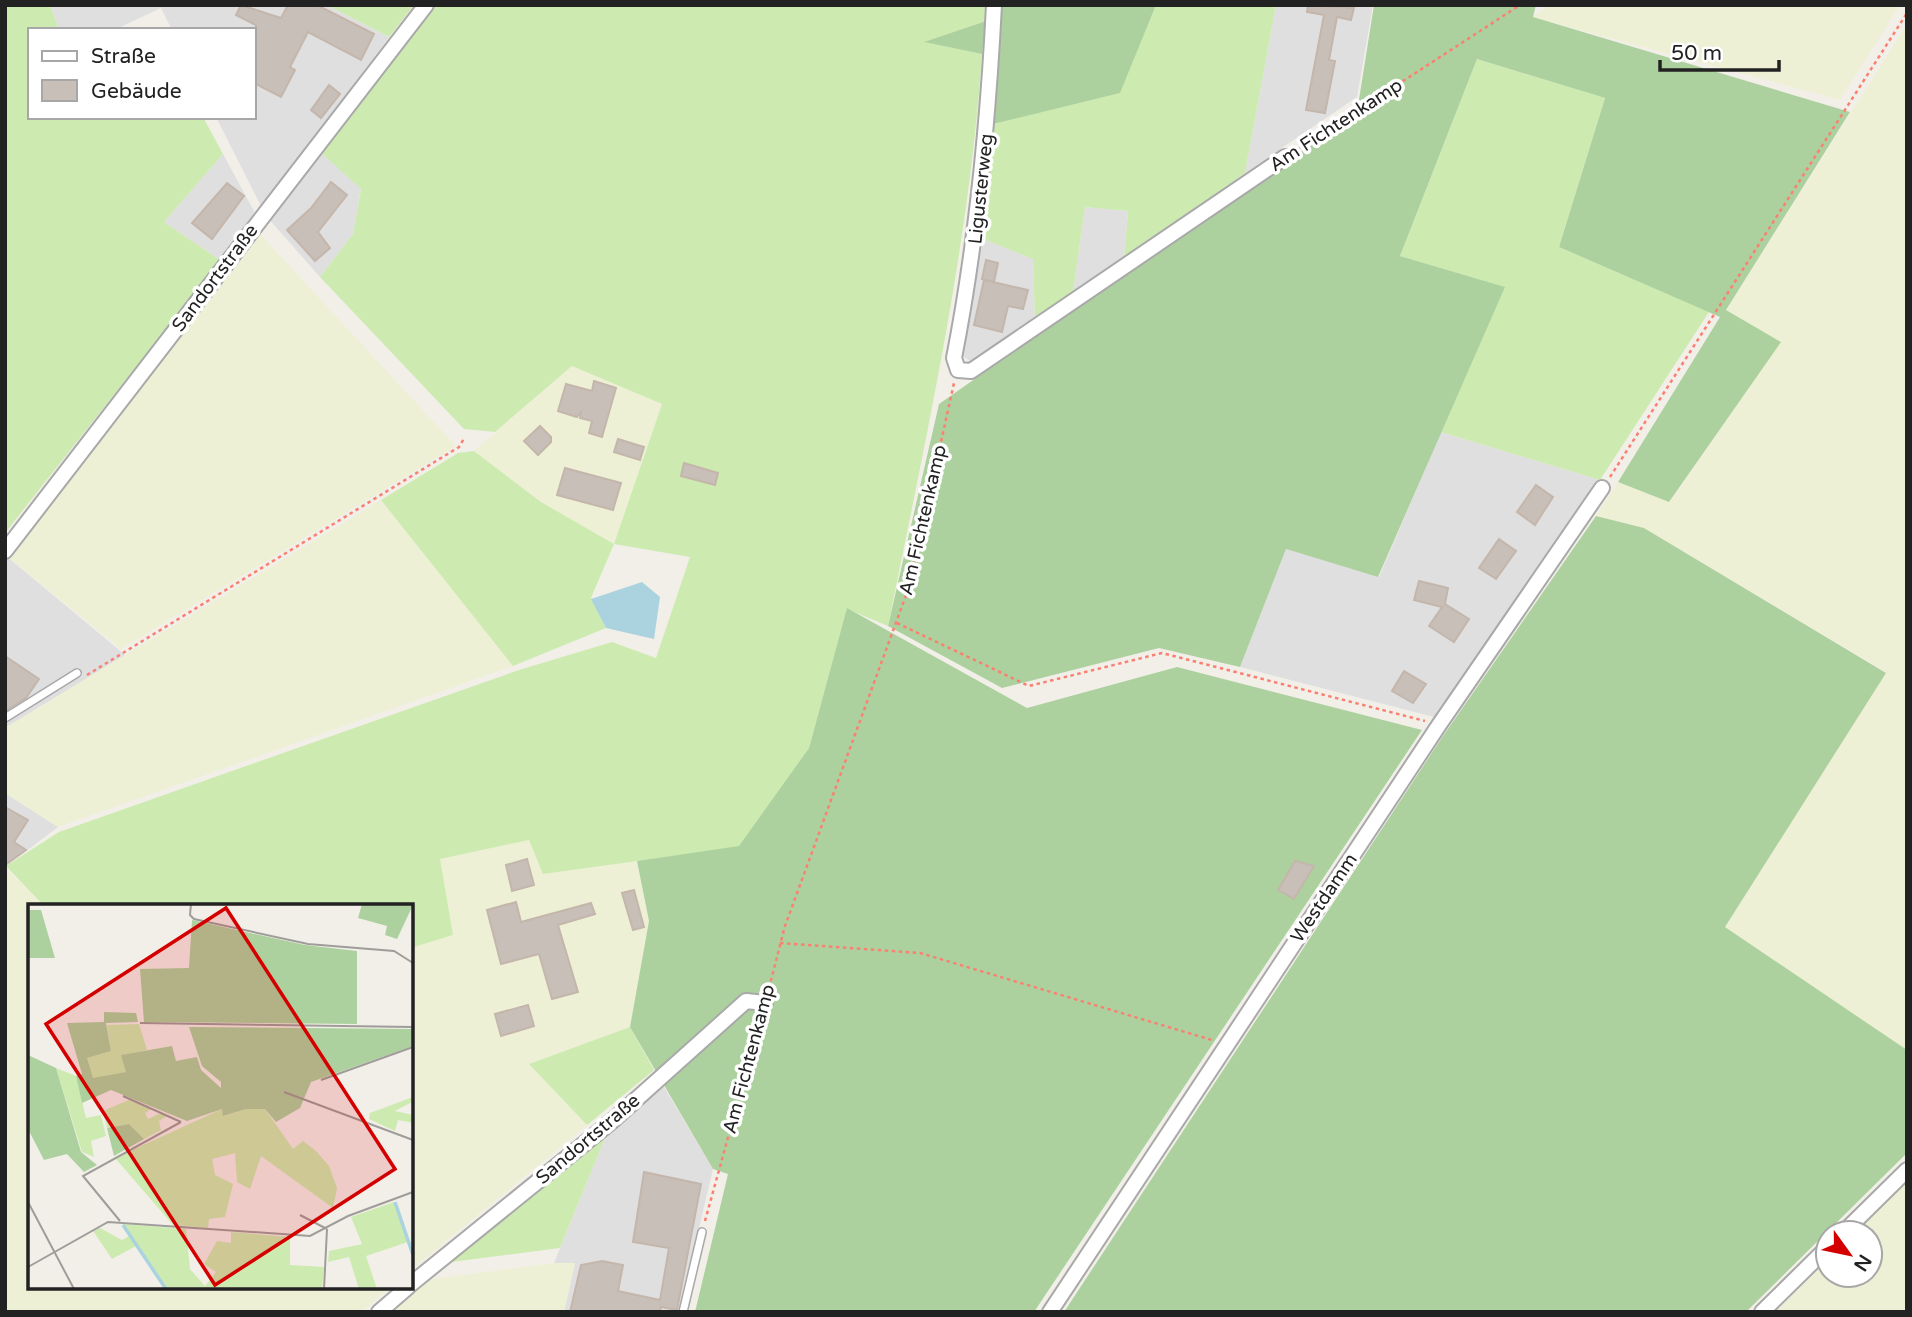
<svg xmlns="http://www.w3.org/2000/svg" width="1912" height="1317" viewBox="0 0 1912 1317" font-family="'Varela Round',sans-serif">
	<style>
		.residential { fill: #e0dfdf }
		.farmland { fill: #eef0d5 }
		.grass { fill: #cdebb0 }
		.forest { fill: #add19e }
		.water { fill: #aad3df }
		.building { fill: #c7bfb8; stroke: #c4b6ab; stroke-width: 2 }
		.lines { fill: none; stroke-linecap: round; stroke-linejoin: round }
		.service-casing { stroke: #a9a9a9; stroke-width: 10 }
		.minor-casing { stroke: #a9a9a9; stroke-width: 18 }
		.path { stroke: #fa8072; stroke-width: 2.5; stroke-dasharray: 3.5 3.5; stroke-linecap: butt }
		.service { stroke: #fff; stroke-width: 7 }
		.minor { stroke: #fff; stroke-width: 14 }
		.labels { text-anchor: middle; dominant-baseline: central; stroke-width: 7; stroke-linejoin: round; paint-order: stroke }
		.street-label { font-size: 19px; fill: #222; stroke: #fff }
		.inset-river { fill: none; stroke: #aad3df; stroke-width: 3.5 }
		.inset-road { fill: none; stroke: #9f9d99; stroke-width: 2 }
		.view { fill: #d40000; fill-opacity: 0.15; stroke: #d40000; stroke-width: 3.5 }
		.inset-edge { fill: none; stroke: #222; stroke-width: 3.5 }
	</style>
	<rect width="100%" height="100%" fill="#f2efe9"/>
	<g class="residential">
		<polygon points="50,5 327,5 389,37 262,208 216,117 254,117 254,30 172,30 161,8 114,30 59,30"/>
		<polygon points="1276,5 1373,5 1357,97 1245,173"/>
		<polygon points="320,152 361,188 353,234 320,277 268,218"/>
		<polygon points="223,154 255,213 220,260 164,222"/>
		<polygon points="1085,207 1128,211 1124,259 1072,299"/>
		<polygon points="983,239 1033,259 1035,320 970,361 960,354"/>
		<polygon points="1441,432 1600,480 1438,718 1240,667 1286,549 1379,577"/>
		<polygon points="5,555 125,655 5,728"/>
		<polygon points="5,793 58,827 5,867"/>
		<polygon points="664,1087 713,1169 679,1312 564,1312 575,1263 554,1263 607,1133"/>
	</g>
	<g class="farmland">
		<polygon points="1549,5 1900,5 1840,100 1532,17"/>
		<polygon points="1907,24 1907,1050 1725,927 1886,672 1644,528 1596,516 1618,482 1670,502 1780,342 1726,310"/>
		<polygon points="260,234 456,446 121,649 8,557"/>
		<polygon points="572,366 662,404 614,544 541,502 474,451"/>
		<polygon points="381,500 513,666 58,827 5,793 5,728"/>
		<polygon points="529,840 543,874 637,861 649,921 630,1027 529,1064 587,1125 411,1270 411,948 453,935 439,859"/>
		<polygon points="5,867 44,906 30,906 30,1287 391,1287 361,1312 5,1312"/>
		<polygon points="1907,1182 1907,1312 1775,1312 1828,1260 1828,1275 1870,1275 1870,1233 1855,1233"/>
		<polygon points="554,1263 575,1263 564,1312 389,1312 426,1280"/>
	</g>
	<g class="grass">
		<polygon points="5,5 50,5 59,30 30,30 30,117 203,117 223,154 164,222 220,260 5,533"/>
		<polygon points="327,5 414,5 389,37"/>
		<path d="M437,5H986V21L925,42L982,54C969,247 926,437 888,626L847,609L809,748L739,847L543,874L529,840L440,859L453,935L411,948V906H44L6,866L59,832L519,670L612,642L656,658L690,557L614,544L591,598L606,628L513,666L381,500L458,453L474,451L541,502L614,544L662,404L572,366L495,432L464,429L320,277L353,234L361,189L320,152Z"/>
		<polygon points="1156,5 1276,5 1245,173 1124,259 1128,211 1085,207 1072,299 1035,320 1033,259 983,239 993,124 1119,93"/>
		<polygon points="1477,59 1605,98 1559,247 1709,312 1600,480 1441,432 1504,287 1400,256"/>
		<polygon points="630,1027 654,1070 587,1125 529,1064"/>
		<polygon points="607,1133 560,1248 451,1262"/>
	</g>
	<g class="forest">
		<polygon points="998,5 1156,5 1120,93 993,124"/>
		<polygon points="1374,5 1536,5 1533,17 1850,112 1726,310 1781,342 1669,502 1618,482 1720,317 1559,247 1605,98 1477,59 1400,256 1505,287 1378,577 1286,549 1240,667 1159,648 1002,688 888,626 939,404 1357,112"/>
		<polygon points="986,21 982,54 924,42"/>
		<polygon points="1596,516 1644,528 1886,673 1725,927 1907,1050 1907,1153 1746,1312 1064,1312 1443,736"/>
		<polygon points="847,608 1027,708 1177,667 1422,730 1034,1312 695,1312 728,1174 713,1169 630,1027 649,921 637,861 739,846 809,748"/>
	</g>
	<polygon class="water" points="642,582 660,597 654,639 606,628 591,599"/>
	<g class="building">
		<polygon points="241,5 281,18 288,5 317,5 374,34 361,60 308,32 290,67 295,70 281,97 254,83 256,25 236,15"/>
		<polygon points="1308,5 1354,8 1351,20 1337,17 1329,60 1335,61 1325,113 1306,110 1324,15 1307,12"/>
		<polygon points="329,85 340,94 321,118 311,110"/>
		<polygon points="331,182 347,195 318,232 330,248 315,261 287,230 311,208"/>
		<polygon points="227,183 244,196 212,239 192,223"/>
		<polygon points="986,260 998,263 994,282 982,279"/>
		<polygon points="984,280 1028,290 1023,309 1008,306 1002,332 974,325"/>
		<polygon points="594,381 616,388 602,437 589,433 592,421 580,418 581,412 577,417 558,411 566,384 592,391"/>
		<polygon points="540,426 551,437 551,442 538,455 524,441"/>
		<polygon points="618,439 644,447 640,460 614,452"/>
		<polygon points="684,463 718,473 715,485 681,476"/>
		<polygon points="565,468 621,483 613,510 557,495"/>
		<polygon points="1536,485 1553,497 1535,525 1517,512"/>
		<polygon points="1499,539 1516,551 1496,579 1479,568"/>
		<polygon points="1419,581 1448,588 1445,604 1469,619 1454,642 1429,626 1442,607 1414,600"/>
		<polygon points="5,656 39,679 26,698 5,711"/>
		<polygon points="1404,671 1426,684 1413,703 1392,691"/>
		<polygon points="5,807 28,820 14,842 26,850 5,865"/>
		<polygon points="527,859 534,885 512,891 506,865"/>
		<polygon points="1295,861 1314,866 1294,899 1278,890"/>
		<polygon points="634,890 644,927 633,930 622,893"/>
		<polygon points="516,902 521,922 591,903 595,914 558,925 578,992 552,999 539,954 501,964 487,910"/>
		<polygon points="528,1005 534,1026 501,1036 495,1014"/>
		<polygon points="644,1172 701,1184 677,1310 661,1307 660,1312 570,1312 581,1265 602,1261 623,1265 618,1291 660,1300 669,1248 633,1242"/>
	</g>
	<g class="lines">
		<g class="service-casing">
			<g id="service">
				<polyline points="5,718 77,673"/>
				<polyline points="683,1312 702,1232"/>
			</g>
		</g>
		<g class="minor-casing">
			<g id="minor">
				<path d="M994,5C988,124 977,241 954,358L958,370L971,371L1285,157"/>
				<polyline points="5,551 426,5"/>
				<polyline points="1843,1233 1907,1170"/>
				<polyline points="411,1284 611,1122 746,1001 765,1003"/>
				<polyline points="379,1312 408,1287"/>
				<polyline points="1050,1312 1439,725 1602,488"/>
				<polyline points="1762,1312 1828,1247"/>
			</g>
		</g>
		<g class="path">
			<polyline points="1297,150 1520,5"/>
			<polyline points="1610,477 1907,13"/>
			<polyline points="897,623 1029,686 1162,653 1425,721"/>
			<polyline points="87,675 459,447 465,437"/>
			<polyline points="780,943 920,953 1212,1040"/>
			<polyline points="769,988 785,926 909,587 954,383"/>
			<polyline points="705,1221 761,1018"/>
		</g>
		<use href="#service" class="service"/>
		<use href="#minor" class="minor"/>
	</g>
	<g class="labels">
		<g class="street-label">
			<text transform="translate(1336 125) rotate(-33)">Am Fichtenkamp</text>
			<text transform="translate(981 189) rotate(-84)">Ligusterweg</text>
			<text transform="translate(215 278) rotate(-53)">Sandortstraße</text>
			<text transform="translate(923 520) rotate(-77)">Am Fichtenkamp</text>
			<text transform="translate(1324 898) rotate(-56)">Westdamm</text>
			<text transform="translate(749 1059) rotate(-75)">Am Fichtenkamp</text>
			<text transform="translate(588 1139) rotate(-40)">Sandortstraße</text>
		</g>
	</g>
	<g transform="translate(28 904)">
		<rect width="385" height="385" fill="#f2efe9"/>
		<path d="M111,120L119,146L94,151L98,168L65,175L59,154L83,147L79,121ZM28,164L48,172L58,214L73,211L78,232L63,237L66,253L54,248ZM385,193V202L384,198L367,207L385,211V219L370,216L367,227L341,215L342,209ZM101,196L123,205L117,209L120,215L133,209L139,212L131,217L133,226L116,235L101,220L79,224L75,207ZM194,205L196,212L218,205H237L265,245L275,237L288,247L301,262L309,284L305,304L233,252L222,285L209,278L207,249L184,255L187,271L205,280L197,313L181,315L180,324L145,321L87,254ZM366,298L380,338L338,352L349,385H331L321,353L300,358L301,347L334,340L323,313ZM95,320L158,325L162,365L177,382L188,368L176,360L189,337L203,339V328L262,333V361L296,363L294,384L140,385ZM72,324L94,336L103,331L110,341L84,355L65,327Z" fill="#cdebb0"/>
		<path d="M334,0H385V1L369,35L357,31L359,22L330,14ZM0,6H13L27,54H0ZM164,16L277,41L329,47V120L116,118L112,65L161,64ZM76,108L108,109L110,118L78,119L83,147L59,154L65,174L98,168L93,151L144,142L148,157L169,153L173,166L193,184V178L174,162L161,123L385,125V142L283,178L272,204L248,218L237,205H218L195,212L194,205L159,217L83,186L54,199L48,172L54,170L39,119L76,118ZM0,151L28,164L53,248L69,261L56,268L39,250L16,256L0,225ZM101,220L116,235L86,252L79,224Z" fill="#add19e"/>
		<path class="inset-river" d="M367,298L385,351M95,321L138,385"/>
		<path class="inset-road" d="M163,0L162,11L166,15L280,40L366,47L385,59M112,119L385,123M293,176L385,143M256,188L385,236M95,192L153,218M0,298L46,385M272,311L299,325M92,317L55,272L153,218M0,363L80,318L282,332L320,312L385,288M296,385L299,325"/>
		<path class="view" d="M198,4L367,265L187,381L18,120Z"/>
		<rect width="385" height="385" class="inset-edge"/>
	</g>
	<rect width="1912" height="1317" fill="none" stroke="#222222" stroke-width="14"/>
	<rect x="28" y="28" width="228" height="91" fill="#ffffff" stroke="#a7a7a7" stroke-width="2"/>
	<rect x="42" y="51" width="35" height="10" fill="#ffffff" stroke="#a7a7a7" stroke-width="2"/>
	<text x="91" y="63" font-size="21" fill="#222222">Straße</text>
	<rect x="42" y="80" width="35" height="21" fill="#c7bfb8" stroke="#a7a7a7" stroke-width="2"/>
	<text x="91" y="98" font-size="21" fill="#222222">Gebäude</text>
	<g transform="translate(1849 1254) rotate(123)"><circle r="33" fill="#ffffff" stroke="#a7a7a7" stroke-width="2"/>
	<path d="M0-5L12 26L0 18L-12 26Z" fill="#d40000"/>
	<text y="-10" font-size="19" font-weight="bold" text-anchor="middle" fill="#222222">N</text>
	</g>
	<path d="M1660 60v10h119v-10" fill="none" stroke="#222222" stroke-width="3.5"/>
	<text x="1671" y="60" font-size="21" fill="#222222" stroke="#ffffff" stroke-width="5" paint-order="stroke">50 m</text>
</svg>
